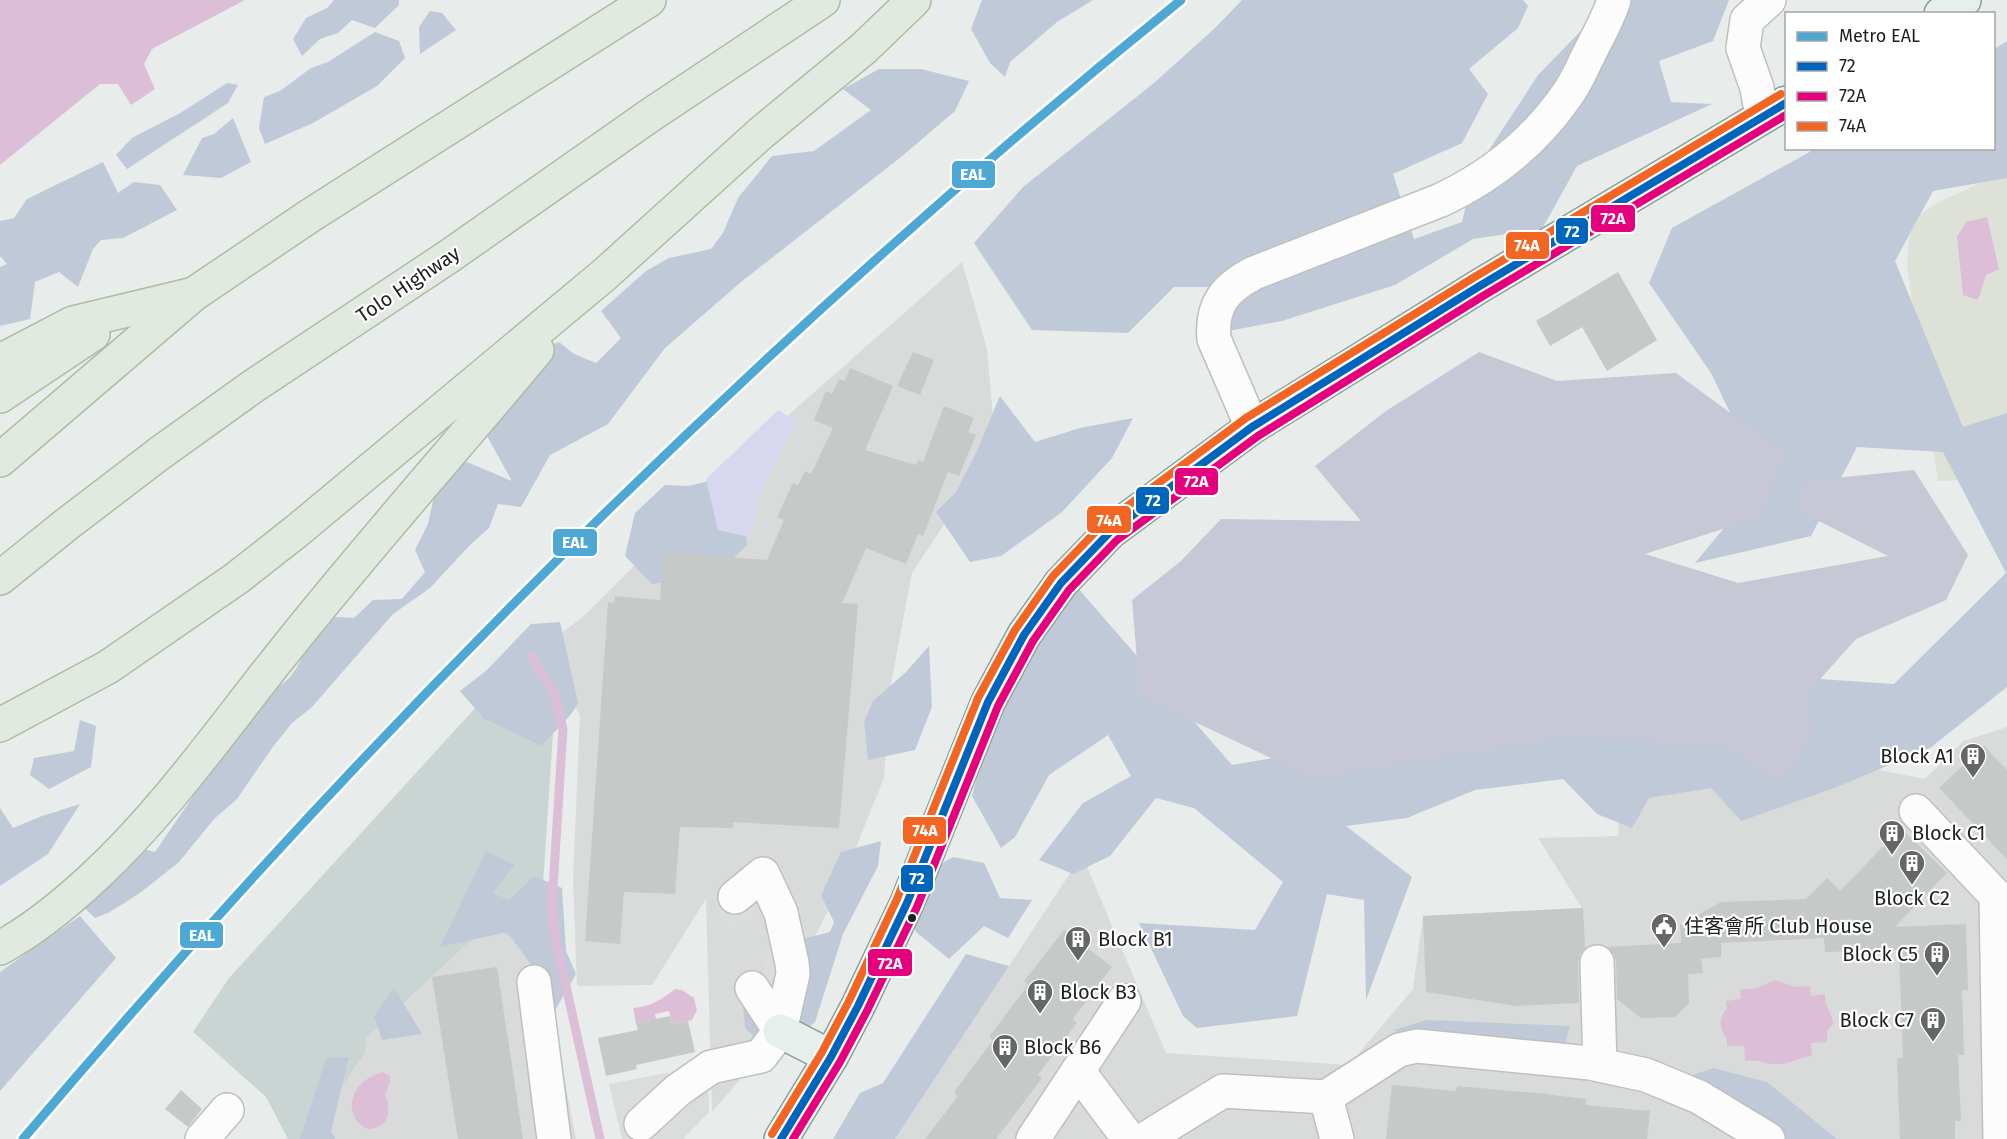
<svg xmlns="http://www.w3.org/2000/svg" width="2007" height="1139" viewBox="0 0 2007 1139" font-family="'Fira Sans','Noto Sans TC',sans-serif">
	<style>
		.residential { fill: #d9dbda }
		.industrial { fill: #dee1d8 }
		.construction { fill: #cad5d3 }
		.forest { fill: #c0c9d8 }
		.cemetery { fill: #c7c7d6 }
		.park { fill: #d7d8f0 }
		.parking { fill: #dbdddc }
		.water { fill: #ddbed7 }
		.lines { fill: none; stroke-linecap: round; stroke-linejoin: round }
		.stream { stroke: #ddbed7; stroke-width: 9 }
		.building { fill: #c5c9c7 }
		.minor-casing { stroke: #bec0bf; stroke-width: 36 }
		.major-casing { stroke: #87a096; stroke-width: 36 }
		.highway-casing { stroke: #abbea1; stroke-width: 36 }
		.minor { stroke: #fcfcfc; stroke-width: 33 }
		.major { stroke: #e6efeb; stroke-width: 33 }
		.highway { stroke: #e2e9e0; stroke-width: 33 }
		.bus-1-casing { stroke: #fff; stroke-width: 12 }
		.bus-2-casing { stroke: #fff; stroke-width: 12 }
		.bus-3-casing { stroke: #fff; stroke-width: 12 }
		.bus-1 { stroke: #0065bd; stroke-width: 8 }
		.bus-2 { stroke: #e5007d; stroke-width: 8 }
		.bus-3 { stroke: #f26522; stroke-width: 8 }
		.metro-1-casing { stroke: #fff; stroke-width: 14 }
		.metro-1 { stroke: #4ea8d4; stroke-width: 9 }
		.bus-dot { fill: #1f1f1f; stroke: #fff; stroke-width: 2 }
		.labels { text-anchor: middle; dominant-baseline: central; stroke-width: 4.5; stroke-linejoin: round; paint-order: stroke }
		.street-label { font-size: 20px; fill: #1f1f1f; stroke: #fff }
		.poi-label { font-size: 20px; fill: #1f1f1f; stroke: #fff; text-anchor: start }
		.line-badge { stroke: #fff; stroke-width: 2 }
		.badge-label { font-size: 16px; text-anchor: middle; font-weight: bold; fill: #fff }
	</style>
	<rect width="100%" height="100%" fill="#e8ecea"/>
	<g class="residential">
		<polygon points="962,262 987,349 993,417 979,472 912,573 891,684 884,778 838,892 738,1082 712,1112 706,899 652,985 577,986 573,880 580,715 540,649 583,617 760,440"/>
		<polygon points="2007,727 2007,1139 895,1139 1082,855 1166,1053 1349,1065 1413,989 1423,916 1582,908 1538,838 1618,836 1621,789 1822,759 1925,779 1963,741"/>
		<polygon points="489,924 541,955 576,1139 329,1139 339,1091 365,1053 367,1037"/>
	</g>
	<polygon class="industrial" points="2007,171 2007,479 1938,481 1907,266 1909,236 1920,215 1939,202"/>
	<polygon class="construction" points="518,661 554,717 542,900 541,955 489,924 367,1037 365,1053 339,1091 329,1139 288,1139 266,1097 193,1032 229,978"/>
	<g class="forest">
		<polygon points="334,0 399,0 399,5 375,28 352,20 338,33 320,39 302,56 293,39 306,18 327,8"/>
		<polygon points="982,0 1093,0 1057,22 1010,62 1005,77 990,63 971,29"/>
		<polygon points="1242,0 1523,0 1528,6 1518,28 1469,69 1488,94 1462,143 1393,174 1414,239 1462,222 1474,173 1538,75 1611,0 1729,0 1713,41 1659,61 1671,102 1712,104 1577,166 1542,229 1473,239 1395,285 1282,321 1223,332 1242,287 1174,287 1128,333 1032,330 974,243 1023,187 1154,83 1215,28"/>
		<polygon points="430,11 442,13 456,30 420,54 419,27"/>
		<polygon points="375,32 399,41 405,58 377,86 313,123 265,144 259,128 264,97 280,91 311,68 328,62"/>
		<polygon points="2007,41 2007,178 1933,191 1895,261 1963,427 2007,413 2007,687 1930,748 1837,787 1741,821 1711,788 1649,798 1632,828 1597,814 1563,779 1475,790 1407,818 1346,826 1412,877 1366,1000 1364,900 1327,894 1297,1016 1197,1028 1183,1016 1139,923 1255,930 1283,882 1194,808 1156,798 1110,856 1073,874 1039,860 1083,803 1131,776 1108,735 1049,775 1015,837 1001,848 972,796 1015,630 1076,586 1232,765 1759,675 1894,684 2006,573 1943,452 1857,447 1811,536 1695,563 1763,481 1711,373 1649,283 1672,228 1815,149 1994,148 1994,49"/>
		<path d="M879,69H921L969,81L955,111L901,157L741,282L665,348L608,424L550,455L521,507L498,504L489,528L470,545L430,588L393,614L312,707L292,723L272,748L237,799L214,819L179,862L140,893L110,912L95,918L66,890L135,847L155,852L222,754L269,691C296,682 304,654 311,630L335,617L354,618L373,600L402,599L425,572L415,550L428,524L435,491L448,456L467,462L512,481L487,436L549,346L559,342L574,354L596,363L621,338L601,311L646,271L669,258L711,249L723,233L738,198L772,156L814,151L871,110L843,89Z"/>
		<polygon points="227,83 238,85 228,103 127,169 116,155 132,138 182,112"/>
		<polygon points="233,118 251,162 221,178 183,175 202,138 214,134"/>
		<polygon points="103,162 118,193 134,182 160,185 177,210 123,238 101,240 93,249 78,287 59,272 35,282 30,319 0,326 0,267 7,264 0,256 0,221 14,218 27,199"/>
		<polygon points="1000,396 1035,442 1080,428 1133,418 1112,458 1062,512 1001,556 970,562 936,512 956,492 976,453"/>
		<polygon points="741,474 741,494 747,545 716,574 652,584 625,556 635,513 665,485 688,486"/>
		<path d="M560,622L578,703C570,720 553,731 542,746L484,719L460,691L487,670L531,624Z"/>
		<polygon points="929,646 932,707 915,750 868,760 864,722 873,701 905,673"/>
		<polygon points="80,720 96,726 91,767 49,789 30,775 34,758 74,751"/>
		<polygon points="80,804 48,854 0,886 0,808 13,828 42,816"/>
		<polygon points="881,841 878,866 843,934 815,1022 787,1046 769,1051 745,1028 742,996 758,973 781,963 799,940 830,932 834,922 821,895 841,852"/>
		<polygon points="486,851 515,865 493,893 509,900 534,876 562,888 566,951 576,974 550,1019 533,967 507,932 440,947"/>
		<polygon points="953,857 984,863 1000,898 1032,900 1008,938 984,926 949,959 916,932 907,916 921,876"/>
		<polygon points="80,916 116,958 0,1091 0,972"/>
		<polygon points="966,954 1009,966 895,1139 833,1139 860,1093 883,1083"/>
		<polygon points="394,988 422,1034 382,1040 374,1016"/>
		<polygon points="1427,1020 1570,1026 1559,1068 1418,1053 1394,1030"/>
		<polygon points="349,1057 331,1131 335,1139 300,1139 326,1058"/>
		<polygon points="1713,1068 1767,1082 1837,1139 1736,1139 1667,1100 1667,1084"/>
	</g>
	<polygon class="cemetery" points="1479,352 1557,381 1676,373 1786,454 1757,518 1645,554 1738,583 1888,556 1797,510 1806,481 1914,470 1968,555 1946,600 1856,639 1804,697 1813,731 1782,782 1719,743 1562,737 1313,778 1140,696 1132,600 1181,561 1221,519 1361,521 1315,466 1386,411"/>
	<polygon class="park" points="778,410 796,421 762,489 749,537 718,530 706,479"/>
	<g class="parking">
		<polygon points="769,850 785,873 788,907 810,968 799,997 757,986 776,930 769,900 755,901 753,926 722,928 719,898"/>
		<polygon points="666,1073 708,1080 709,1112 683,1139 622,1139 609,1084"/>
	</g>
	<g class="water">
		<polygon points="0,0 245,0 152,49 144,64 155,89 131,105 118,84 100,84 0,165"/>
		<polygon points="1987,217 1999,269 1986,275 1978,300 1963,295 1957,237 1966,222"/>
		<path d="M1775,980L1796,987L1810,986L1811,996L1825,994C1824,1005 1832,1012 1833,1024L1827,1031V1042L1811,1043L1812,1056C1798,1057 1791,1064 1779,1064C1765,1065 1760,1059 1745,1061L1744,1046H1727V1039C1720,1029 1717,1019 1727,1009L1726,1001L1741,999L1740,990L1756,988Z"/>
		<path d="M675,989L682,990L694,998L697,1010L692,1020L672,1024L669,1011L655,1014L656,1019L636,1023L633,1008C650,1007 662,999 675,989Z"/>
		<path d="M382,1072L390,1076V1082L385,1095C392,1112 389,1127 369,1129C349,1123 347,1098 361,1084C367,1078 375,1075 382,1072Z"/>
	</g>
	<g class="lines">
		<polyline class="stream" points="531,656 554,693 563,729 552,904 555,937 600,1139"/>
	</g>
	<g class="building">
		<polygon points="1618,272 1657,340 1607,371 1582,327 1550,346 1536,321"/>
		<polygon points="913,352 934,360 920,395 897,386"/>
		<polygon points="850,368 893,386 865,450 916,465 918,460 923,462 944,406 974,418 968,432 976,435 959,476 948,472 923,536 918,534 906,564 866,548 842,603 858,604 839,828 733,822 733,828 680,827 675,894 624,892 620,944 585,941 608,602 614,603 615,596 660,600 663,552 767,560 784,520 777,517 793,483 798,485 805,471 811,474 833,428 814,420 826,391 832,394 839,379 845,381"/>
		<polygon points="1984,746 2007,770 2007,859 1939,788"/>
		<polygon points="1901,828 1947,873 1895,927 1966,924 1968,990 1962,990 1964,1055 1958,1055 1961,1121 1955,1121 1955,1139 1900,1139 1897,1058 1903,1058 1899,950 1825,952 1824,938 1721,943 1721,957 1701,959 1703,973 1688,974 1689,1003 1675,1017 1641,1018 1617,999 1616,961 1613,953 1607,947 1681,943 1680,925 1721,902 1806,899 1827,878 1840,891"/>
		<polygon points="1583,908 1585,948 1580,954 1578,962 1579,1003 1516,1006 1426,992 1423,916"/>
		<polygon points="1064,930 1112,967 1073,1019 1077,1023 1038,1075 1042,1078 996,1139 925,1139 958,1096 954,1092 993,1040 989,1037 1028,985 1024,981"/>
		<polygon points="497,967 523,1139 458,1139 432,977"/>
		<polygon points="670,1016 672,1024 688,1021 695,1052 636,1065 637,1069 606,1076 598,1038 638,1030 636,1023"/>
		<polygon points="1392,1085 1456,1091 1457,1086 1545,1094 1586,1099 1586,1105 1650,1111 1647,1139 1386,1139"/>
		<polygon points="181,1090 202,1109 188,1127 165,1109"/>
	</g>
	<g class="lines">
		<g class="minor-casing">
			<g id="minor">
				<polyline points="1762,117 1757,88 1743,48 1747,20 1769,0"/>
				<path d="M1252,427L1214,339C1211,305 1225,288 1254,273L1441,200C1492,176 1535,141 1567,95C1576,83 1582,68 1589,54C1598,36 1608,19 1614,0"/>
				<polyline points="1916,811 1996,896 2000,1139"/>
				<polyline points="1597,962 1600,1065"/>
				<polyline points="534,982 554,1139"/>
				<polyline points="752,988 780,1031"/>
				<polyline points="1078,1071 1129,1139"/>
				<polyline points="1326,1097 1337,1139"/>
				<polyline points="641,1124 678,1090 711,1067 761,1056 780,1031 793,974 792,963 781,913 763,874 735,897"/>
				<polyline points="202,1139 227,1110"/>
				<polyline points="1033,1139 1124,1001"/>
				<polyline points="1145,1139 1223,1091 1326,1097 1399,1050 1417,1046 1590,1063 1646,1075 1699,1097 1768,1139"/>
			</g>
		</g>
		<g class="major-casing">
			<g id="major">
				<polyline points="1941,14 1964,0"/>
				<polyline points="780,1031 831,1057"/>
				<polyline points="781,1139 831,1057 858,1006 907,903 988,702 1024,635 1061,583 1110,532 1252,427 1478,287 1786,103"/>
			</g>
		</g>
		<g class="highway-casing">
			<g id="highway">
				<polyline points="0,361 73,323 190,295"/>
				<polyline points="0,396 93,334"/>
				<polyline points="0,460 194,294 311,215 649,0"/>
				<polyline points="0,578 67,524 160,453 255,385 448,257 649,116 823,0"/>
				<polyline points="0,725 108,667 237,578 298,530 604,275 761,133 863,49 914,0"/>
				<path d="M0,948C35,929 65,904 94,877C167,809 224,726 286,649C367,547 454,450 537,350"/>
			</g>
		</g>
		<use href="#minor" class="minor"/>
		<use href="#major" class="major"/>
		<use href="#highway" class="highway"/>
		<g class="bus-1-casing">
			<polyline id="bus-1" points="781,1139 831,1057 858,1006 907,903 988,702 1024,635 1061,583 1110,532 1252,427 1478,287 1786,103"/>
		</g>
		<g class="bus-2-casing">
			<polyline id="bus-2" points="793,1139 840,1062 867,1011 917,907 998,706 1033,641 1069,590 1117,540 1258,436 1483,296 1786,115"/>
		</g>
		<g class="bus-3-casing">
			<polyline id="bus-3" points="772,1134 822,1052 849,1001 897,899 978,698 1015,630 1053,576 1102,525 1246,418 1473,278 1781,94"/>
		</g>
		<use href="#bus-1" class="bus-1"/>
		<use href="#bus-2" class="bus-2"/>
		<use href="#bus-3" class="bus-3"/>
		<g class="metro-1-casing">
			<path id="metro-1" d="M23,1139C374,725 759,341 1181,0"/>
		</g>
		<use href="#metro-1" class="metro-1"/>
	</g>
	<defs>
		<g id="building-pin" transform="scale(1.35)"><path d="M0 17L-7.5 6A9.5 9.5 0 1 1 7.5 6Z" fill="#656766" stroke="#fff"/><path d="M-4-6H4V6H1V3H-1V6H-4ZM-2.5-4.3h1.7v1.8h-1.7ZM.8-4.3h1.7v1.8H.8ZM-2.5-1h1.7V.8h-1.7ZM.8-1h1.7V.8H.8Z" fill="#fff"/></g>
		<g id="civic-pin" transform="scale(1.35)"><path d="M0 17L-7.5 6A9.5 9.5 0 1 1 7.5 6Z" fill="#656766" stroke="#fff"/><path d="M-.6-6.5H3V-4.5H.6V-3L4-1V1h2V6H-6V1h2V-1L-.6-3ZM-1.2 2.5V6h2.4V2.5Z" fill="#fff"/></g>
	</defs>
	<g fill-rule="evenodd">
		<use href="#building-pin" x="1973" y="756"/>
		<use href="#building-pin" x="1892" y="833"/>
		<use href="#building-pin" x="1912" y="863"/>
		<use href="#civic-pin" x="1664" y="926"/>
		<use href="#building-pin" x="1078" y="939"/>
		<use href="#building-pin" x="1937" y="954"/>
		<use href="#building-pin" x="1040" y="992"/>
		<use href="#building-pin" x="1933" y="1020"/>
		<use href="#building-pin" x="1005" y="1047"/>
	</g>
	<circle class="bus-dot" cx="912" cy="918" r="5"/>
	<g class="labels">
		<g class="street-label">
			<text transform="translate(408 284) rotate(-34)">Tolo Highway</text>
		</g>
		<g class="poi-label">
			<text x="1954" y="756" text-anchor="end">Block A1</text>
			<text x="1912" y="833">Block C1</text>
			<text x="1912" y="898" text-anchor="middle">Block C2</text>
			<text x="1684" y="926">住客會所 Club House</text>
			<text x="1098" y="939">Block B1</text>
			<text x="1918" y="954" text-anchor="end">Block C5</text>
			<text x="1060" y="992">Block B3</text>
			<text x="1914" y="1020" text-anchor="end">Block C7</text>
			<text x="1024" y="1047">Block B6</text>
		</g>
	</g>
	<g class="line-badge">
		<rect x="951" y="160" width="45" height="29" rx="6" fill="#4ea8d4"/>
		<rect x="1590" y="204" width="46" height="29" rx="6" fill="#e5007d"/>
		<rect x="1555" y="217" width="34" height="28" rx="6" fill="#0065bd"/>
		<rect x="1505" y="231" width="45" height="29" rx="6" fill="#f26522"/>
		<rect x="1174" y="467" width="45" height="29" rx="6" fill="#e5007d"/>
		<rect x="1135" y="486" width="35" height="29" rx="6" fill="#0065bd"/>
		<rect x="1086" y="505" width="46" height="29" rx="6" fill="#f26522"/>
		<rect x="552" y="528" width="46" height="29" rx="6" fill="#4ea8d4"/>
		<rect x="902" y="816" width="45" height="29" rx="6" fill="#f26522"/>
		<rect x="900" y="864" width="34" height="29" rx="6" fill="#0065bd"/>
		<rect x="179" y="921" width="45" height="28" rx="6" fill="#4ea8d4"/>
		<rect x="867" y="948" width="46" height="29" rx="6" fill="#e5007d"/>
	</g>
	<g class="badge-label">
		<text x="973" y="180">EAL</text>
		<text x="1613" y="224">72A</text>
		<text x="1572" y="237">72</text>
		<text x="1527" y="251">74A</text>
		<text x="1196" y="487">72A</text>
		<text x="1153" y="506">72</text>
		<text x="1109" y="526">74A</text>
		<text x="575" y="548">EAL</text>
		<text x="925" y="836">74A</text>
		<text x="917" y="884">72</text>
		<text x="202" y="941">EAL</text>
		<text x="890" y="969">72A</text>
	</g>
	<rect x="1785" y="12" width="210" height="138" fill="#ffffff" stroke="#a5a5a5" stroke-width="1.5"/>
	<rect x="1797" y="32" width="30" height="9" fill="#4ea8d4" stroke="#a5a5a5" stroke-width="1.5"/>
	<text x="1839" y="42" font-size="18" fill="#1f1f1f">Metro EAL</text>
	<rect x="1797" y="62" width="30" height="9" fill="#0065bd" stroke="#a5a5a5" stroke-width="1.5"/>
	<text x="1839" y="72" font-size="18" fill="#1f1f1f">72</text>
	<rect x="1797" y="92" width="30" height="9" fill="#e5007d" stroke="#a5a5a5" stroke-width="1.5"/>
	<text x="1839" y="102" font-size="18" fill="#1f1f1f">72A</text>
	<rect x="1797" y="122" width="30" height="9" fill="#f26522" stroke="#a5a5a5" stroke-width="1.5"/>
	<text x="1839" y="132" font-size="18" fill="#1f1f1f">74A</text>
</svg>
